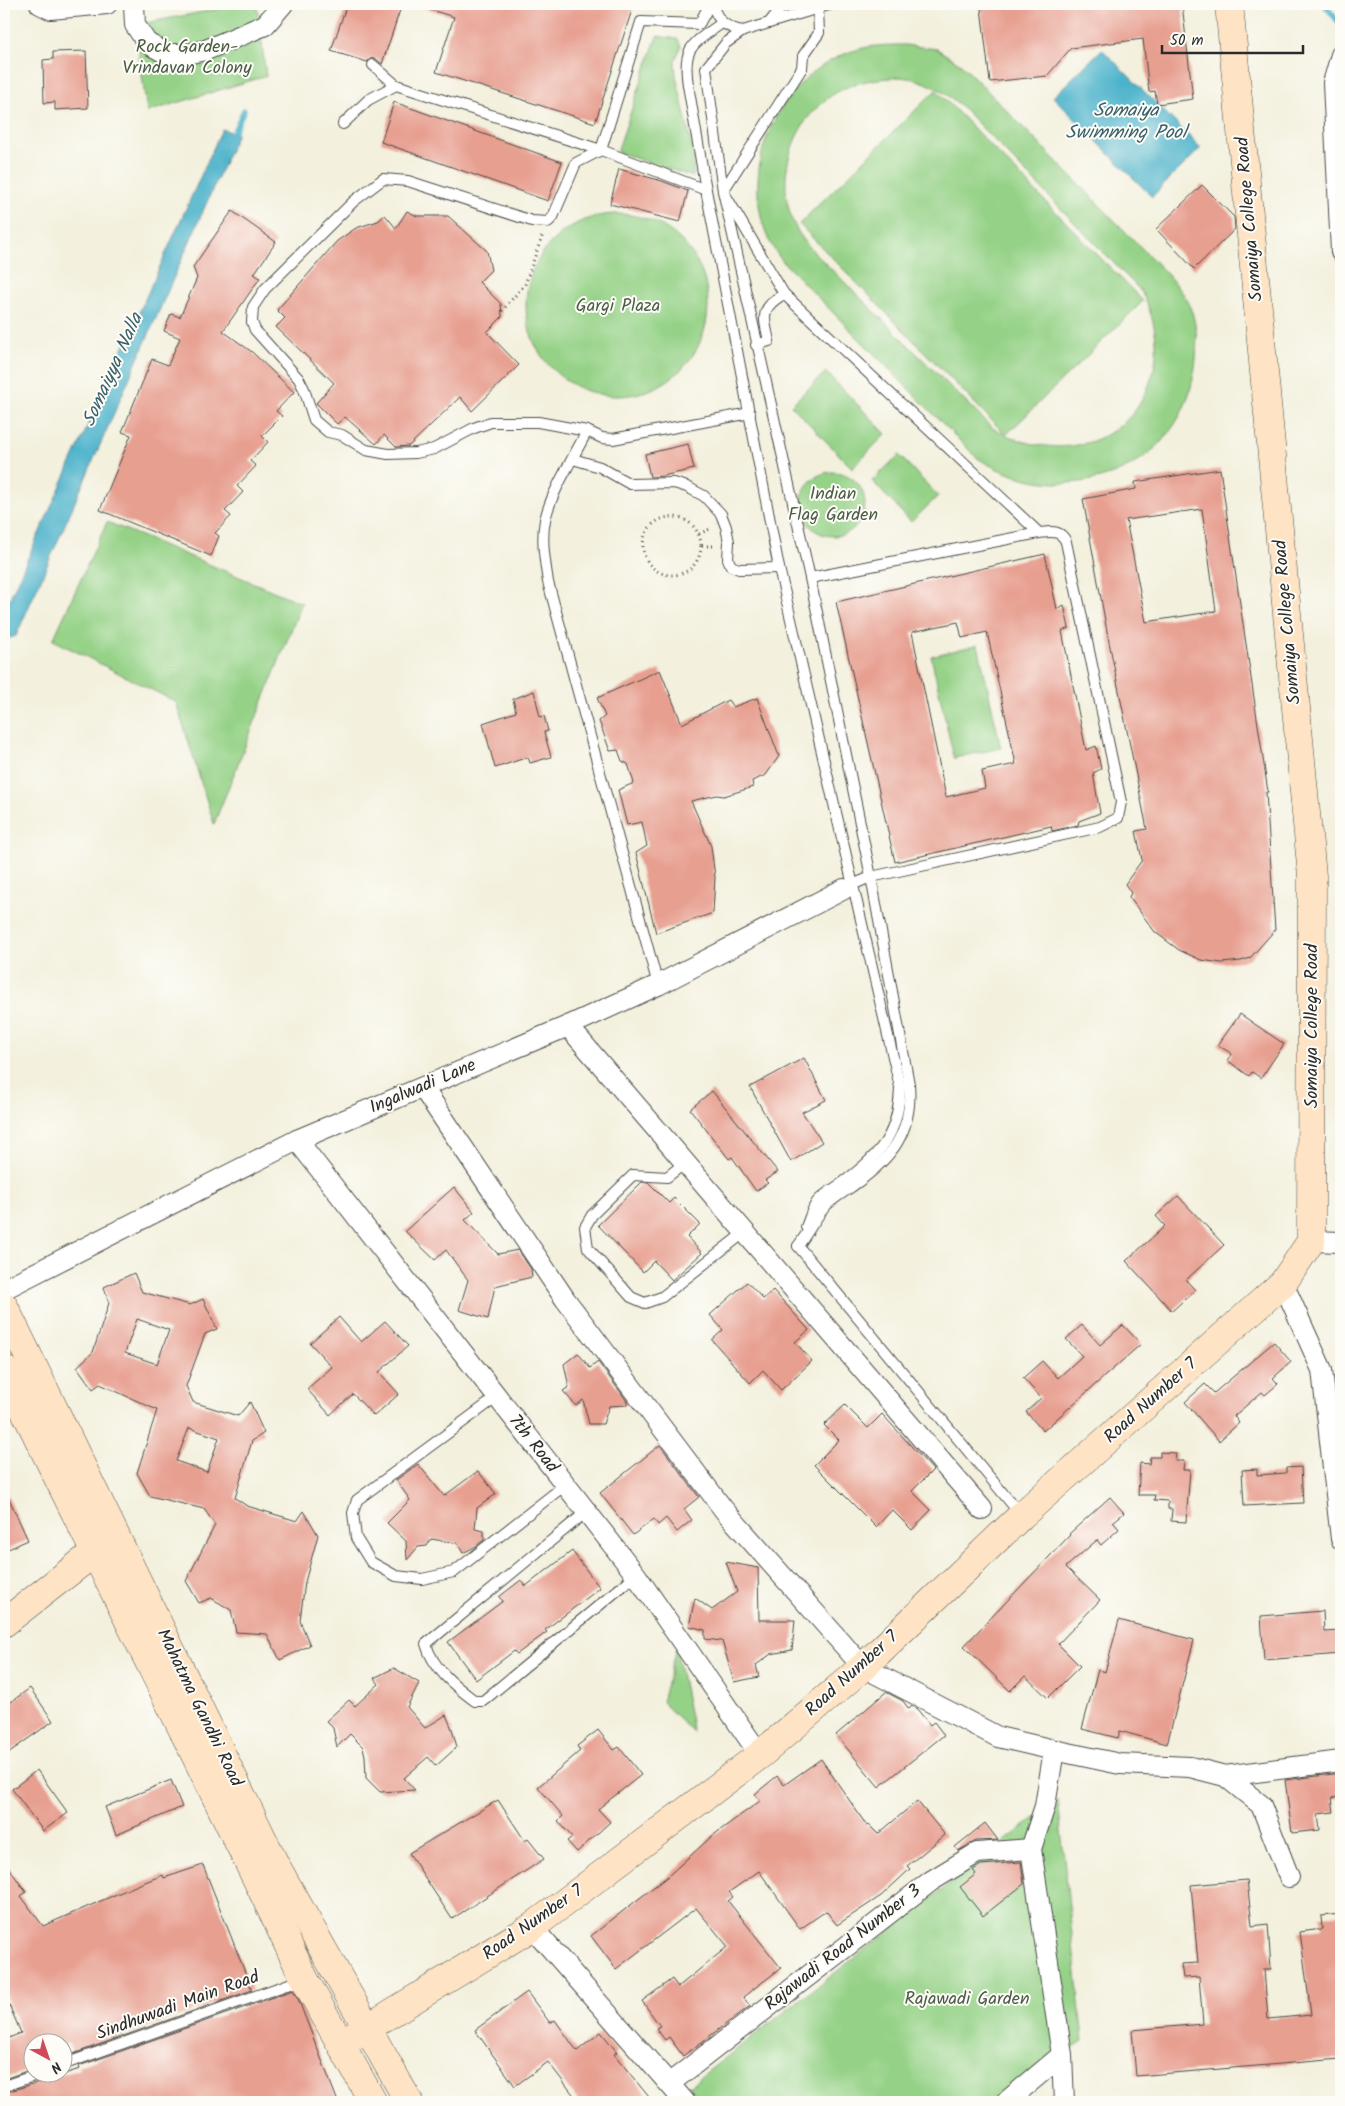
<svg xmlns="http://www.w3.org/2000/svg" width="1345" height="2106" viewBox="0 0 1345 2106" font-family="Kalam,sans-serif">
	<style>
		.green { fill: #95d287; stroke: #607e59; fill-rule: evenodd }
		.water { fill: #4cb2cb; stroke: #3c6e7b }
		.lines { fill: none; stroke-linecap: round; stroke-linejoin: round }
		.stream { stroke: #4cb2cb; stroke-width: 5.5 }
		.building { fill: #e79f90; fill-rule: evenodd }
		.lane-casing { stroke: #494946; stroke-width: 12 }
		.street-casing { stroke: #494946; stroke-width: 22 }
		.secondary-casing { stroke: #494946; stroke-width: 29 }
		.path { stroke: #494946; stroke-width: 3; stroke-dasharray: 1 4; stroke-linecap: butt }
		.lane { stroke: #fff; stroke-width: 10 }
		.street { stroke: #fff; stroke-width: 20 }
		.secondary { stroke: #fee4c5; stroke-width: 28 }
		.labels { text-anchor: middle; dominant-baseline: central; stroke-width: 4; stroke-linejoin: round; paint-order: stroke }
		.park-label { font-size: 18px; fill: #4b5d47; stroke: #fdfcf7 }
		.street-label { font-size: 18px; fill: #2b2b2b; stroke: #fdfcf7 }
		.water-label { font-size: 19px; font-style: italic; fill: #38616b; stroke: #fdfcf7 }
	</style>
	<rect width="100%" height="100%" fill="#fdfcf7"/>
	<filter id="ink" filterUnits="userSpaceOnUse"><feTurbulence type="fractalNoise" baseFrequency=".02" numOctaves="2"/><feDisplacementMap in="SourceGraphic" scale="10" xChannelSelector="R" yChannelSelector="G"/><feConvolveMatrix kernelMatrix="1 2 1 2 8 2 1 2 1" color-interpolation-filters="sRGB"/></filter>
	<filter id="wash" filterUnits="userSpaceOnUse"><feTurbulence type="fractalNoise" baseFrequency=".0096" numOctaves="4" result="noise"/><feDisplacementMap in="SourceGraphic" scale="20" xChannelSelector="R" yChannelSelector="G"/><feGaussianBlur stdDeviation="1.12" result="paint"/><feColorMatrix in="noise" values="0 0 0 0 0 0 0 0 0 0 0 0 0 0 0 0 0 1.4 0 .05"/><feComposite in="paint" operator="in"/></filter>
	<g filter="url(#wash)">
		<rect width="100%" height="100%" fill="#f3f0dd"/>
		<g class="green">
			<polygon points="244,4 257,4 266,76 147,112 135,25"/>
			<polygon points="657,36 678,39 681,47 675,60 676,75 694,156 693,177 617,152"/>
			<path d="M905,45L937,49L961,64L1168,275C1175,284 1186,295 1190,306C1198,327 1198,351 1194,373C1177,478 1059,512 976,457L785,264C779,257 774,250 770,242C735,168 779,73 856,50C872,45 888,45 905,45ZM900,77C925,79 942,90 961,106L1140,290C1153,312 1159,339 1155,364C1139,446 1058,467 991,427L813,251C805,242 798,233 793,222C774,174 794,114 841,90C860,80 879,79 900,77Z"/>
			<polygon points="936,90 1143,301 1006,435 799,224"/>
			<circle cx="617" cy="305" r="91"/>
			<polygon points="826,372 886,434 852,468 791,405"/>
			<polygon points="899,455 938,496 911,522 872,481"/>
			<circle cx="833" cy="504" r="32"/>
			<polygon points="107,522 302,603 214,824 176,702 53,640"/>
			<polygon points="978,645 1001,748 954,758 931,656"/>
			<polygon points="676,1648 693,1732 662,1702"/>
			<polygon points="1058,1800 1083,2041 1062,2055 1002,2102 702,2102 689,2086"/>
		</g>
		<g class="water">
			<polygon points="1102,49 1201,148 1152,197 1053,97"/>
			<polygon points="222,129 237,134 16,636 4,640 4,611"/>
		</g>
		<g class="lines">
			<g class="stream">
				<polyline points="1324,4 1341,25"/>
				<polyline points="230,140 244,110"/>
			</g>
		</g>
		<g id="blocks">
			<g class="building">
				<polygon points="347,4 402,4 382,64 375,58 370,59 367,62 331,51"/>
				<polygon points="422,4 634,4 595,123 436,72 454,17 421,7"/>
				<polygon points="1015,4 1182,4 1193,99 1157,104 1155,91 1149,92 1143,39 1071,48 1047,76 990,82 981,8"/>
				<polygon points="86,51 88,108 55,110 55,102 44,103 43,60 53,59 53,52"/>
				<polygon points="394,102 562,162 548,201 381,142"/>
				<polygon points="619,169 662,181 688,191 680,222 610,204"/>
				<polygon points="1202,185 1234,217 1235,229 1194,269 1156,229"/>
				<polygon points="232,211 276,242 254,274 260,278 223,331 252,352 294,392 276,411 282,416 262,436 268,442 250,461 256,466 237,486 243,492 225,511 231,516 215,533 219,536 211,556 100,510 131,435 122,432 152,359 168,365 180,338 164,331 171,314 180,317 197,278 193,267"/>
				<polygon points="407,211 417,216 448,216 487,251 491,270 479,282 501,304 502,317 487,332 519,365 472,411 460,397 409,446 396,447 384,435 376,444 345,417 337,424 316,403 334,383 276,327 285,318 277,310 337,241 356,228 378,221 385,215 396,228"/>
				<polygon points="688,444 694,469 663,476 650,477 645,454"/>
				<path d="M1220,469L1268,792H1266L1275,930L1250,958L1241,961L1222,963L1201,960L1179,950L1155,932L1129,897L1131,893L1125,884L1142,860L1136,831L1147,829L1108,637L1083,499L1136,489L1135,482ZM1202,509L1216,611L1146,622L1126,520Z"/>
				<path d="M1045,554L1057,609L1064,605L1069,628L1062,631L1086,750L1096,746L1101,769L1093,773L1100,813L1079,821L1078,825L1052,831L1051,826L895,862L836,602ZM958,622L962,638L987,632L1016,764L982,771L985,788L946,797L912,632Z"/>
				<polygon points="660,670 682,724 728,700 733,707 757,698 779,756 766,775 752,781 753,787 724,796 717,795 691,801 711,846 715,877 713,913 656,933 636,853 647,846 642,822 627,825 618,790 634,783 628,764 622,761 618,750 610,751 599,721 605,716 597,698"/>
				<polygon points="534,691 540,717 544,716 548,731 544,732 551,757 530,763 528,757 495,768 483,723 516,712 513,699"/>
				<polygon points="1240,1014 1284,1044 1261,1078 1252,1072 1249,1076 1227,1060 1232,1054 1218,1045"/>
				<polygon points="804,1058 826,1100 802,1112 822,1142 791,1162 750,1087"/>
				<polygon points="712,1091 778,1172 765,1180 768,1183 756,1191 732,1157 729,1159 690,1109"/>
				<polygon points="642,1182 649,1183 669,1203 674,1198 700,1224 687,1237 702,1253 672,1280 654,1261 643,1272 598,1225"/>
				<polygon points="454,1187 474,1212 465,1220 498,1254 518,1250 531,1269 532,1277 495,1286 488,1319 459,1310 468,1280 446,1250 435,1260 405,1231"/>
				<polygon points="1178,1196 1224,1245 1186,1280 1195,1290 1172,1311 1126,1261 1165,1226 1156,1216"/>
				<path d="M134,1273L142,1292L190,1305L203,1299L217,1329L205,1334L186,1386L193,1402L238,1416L250,1402L264,1433L252,1441L235,1498L247,1506L297,1521L304,1511L318,1535L305,1582L300,1621L310,1645L280,1660L267,1634L236,1632L231,1610L211,1598L199,1603L186,1581L215,1525L204,1509L150,1496L137,1473L157,1410L100,1384L93,1389L77,1367L93,1352L109,1303L104,1287ZM137,1319L169,1330L157,1364L125,1353ZM189,1428L219,1438L207,1472L176,1461Z"/>
				<polygon points="747,1282 763,1299 773,1290 809,1330 795,1342 812,1361 781,1390 763,1370 750,1383 712,1340 723,1330 710,1315"/>
				<polygon points="339,1317 361,1342 385,1321 408,1346 379,1372 399,1394 374,1416 353,1394 330,1415 307,1389 332,1367 310,1343"/>
				<polygon points="1082,1325 1100,1345 1123,1325 1141,1344 1043,1431 1026,1412 1041,1398 1023,1378 1042,1361 1058,1378 1082,1356 1066,1339"/>
				<polygon points="1274,1342 1291,1362 1273,1378 1278,1384 1265,1395 1262,1392 1234,1416 1239,1423 1219,1441 1185,1402 1205,1384 1214,1393"/>
				<polygon points="578,1353 590,1368 598,1362 627,1401 627,1405 609,1406 603,1424 589,1424 583,1400 576,1406 563,1391 569,1387 564,1364"/>
				<polygon points="845,1405 868,1428 882,1414 933,1470 912,1491 931,1510 912,1530 892,1510 876,1527 814,1465 839,1440 824,1425"/>
				<polygon points="660,1445 699,1497 684,1509 692,1520 677,1532 666,1518 658,1525 654,1519 633,1535 600,1493"/>
				<polygon points="1160,1452 1176,1453 1175,1461 1184,1461 1183,1470 1190,1470 1186,1522 1171,1521 1172,1509 1168,1509 1168,1501 1154,1500 1155,1495 1138,1495 1140,1463 1149,1464 1150,1457 1160,1457"/>
				<polygon points="418,1464 444,1496 478,1471 496,1494 477,1508 475,1529 484,1531 484,1540 476,1546 463,1553 457,1543 431,1539 427,1546 418,1547 407,1560 406,1541 387,1523 410,1500 396,1480"/>
				<polygon points="1301,1467 1303,1503 1244,1506 1242,1470 1257,1469 1257,1475 1286,1473 1286,1468"/>
				<polygon points="4,1488 28,1540 4,1551"/>
				<polygon points="1110,1497 1124,1513 1113,1522 1119,1529 1101,1545 1097,1540 1066,1567 1100,1600 1058,1644 1080,1666 1048,1698 1025,1676 1010,1691 964,1646 1070,1535 1069,1534"/>
				<polygon points="572,1551 600,1588 545,1630 547,1632 517,1654 514,1651 476,1680 448,1642 503,1601 499,1597 521,1580 526,1586"/>
				<polygon points="726,1562 758,1568 759,1620 795,1620 792,1650 771,1654 756,1665 759,1677 734,1682 722,1641 705,1639 705,1630 689,1626 695,1598 712,1610 737,1592"/>
				<polygon points="1323,1611 1324,1632 1341,1631 1341,1654 1264,1660 1261,1616"/>
				<polygon points="1119,1620 1194,1640 1167,1744 1120,1731 1118,1738 1082,1729 1098,1670 1105,1672"/>
				<polygon points="394,1668 419,1683 407,1707 425,1728 446,1715 452,1729 457,1747 436,1766 428,1757 404,1778 415,1790 380,1792 366,1778 365,1756 363,1747 350,1734 337,1747 333,1728 326,1721 349,1700 355,1706 379,1684 374,1678"/>
				<polygon points="30,1688 53,1721 4,1756 4,1707"/>
				<polygon points="886,1692 903,1701 909,1709 912,1706 917,1709 930,1725 934,1722 944,1735 879,1787 836,1735"/>
				<polygon points="598,1730 614,1750 619,1747 641,1775 598,1809 610,1822 577,1852 567,1841 572,1837 558,1821 563,1816 538,1787 580,1751 577,1746"/>
				<polygon points="821,1759 867,1826 869,1825 878,1834 917,1801 945,1835 907,1866 910,1869 881,1896 837,1925 826,1911 800,1929 759,1871 729,1892 733,1897 728,1901 781,1968 743,1997 750,2006 683,2056 669,2037 665,2040 656,2028 660,2026 642,2001 672,1979 678,1987 727,1947 725,1943 696,1908 616,1969 591,1936 668,1876 712,1836 760,1801 755,1794 777,1776 784,1785"/>
				<polygon points="37,1770 68,1813 43,1831 12,1789"/>
				<polygon points="1341,1773 1341,1797 1332,1798 1334,1812 1318,1814 1320,1830 1292,1833 1285,1780"/>
				<polygon points="171,1780 182,1807 116,1835 105,1807"/>
				<polygon points="498,1800 525,1841 528,1839 544,1859 452,1919 409,1853"/>
				<polygon points="985,1823 998,1840 976,1841 958,1851 955,1847"/>
				<polygon points="4,1861 26,1892 21,1896 43,1926 140,1884 163,1875 164,1878 203,1865 252,1990 73,2054 69,2044 32,2044 32,2069 4,2079 4,2040 21,2033 4,1993"/>
				<polygon points="1021,1862 1024,1884 983,1916 960,1887 976,1874 973,1870 981,1865"/>
				<polygon points="1247,1880 1252,1926 1268,1924 1271,1969 1264,1969 1268,2019 1311,2015 1300,1932 1322,1929 1321,1916 1341,1914 1341,2059 1136,2076 1132,2030 1203,2024 1199,1977 1183,1978 1181,1964 1198,1963 1191,1885"/>
				<polygon points="293,1990 299,2001 338,2102 4,2102 4,2093 80,2069 79,2066"/>
				<polygon points="527,1992 550,2023 555,2020 577,2051 601,2032 617,2052 614,2054 653,2102 579,2102 548,2062 515,2086 475,2030"/>
			</g>
		</g>
	</g>
	<g filter="url(#ink)">
		<use href="#blocks" fill-opacity="0" stroke="#494946" stroke-width="1"/>
		<g class="lines">
			<g class="lane-casing">
				<g id="lane">
					<polyline points="710,4 699,24 641,22 601,150 576,163 553,217 548,222 532,221 408,181 383,179 354,201 265,289 253,307 252,322 255,330 299,379 304,389 314,420 328,432 342,435 366,450 388,454 416,453 434,449 474,428 491,422 538,422 587,431 602,438 613,439 750,413"/>
					<path d="M713,4C716,21 727,28 743,31"/>
					<path d="M784,4L769,23L743,31L726,43L706,68L723,191L810,578L871,877L909,1084C913,1132 892,1158 854,1185C845,1192 831,1199 824,1208C814,1220 807,1234 798,1246"/>
					<polyline points="818,8 819,33 803,56 802,68 723,191 784,294 1039,533"/>
					<path d="M722,23C693,44 682,46 688,85L706,190L779,568L900,1087C899,1134 881,1154 845,1181C836,1188 823,1194 817,1202C812,1209 809,1220 806,1227"/>
					<polyline points="769,23 832,4"/>
					<polyline points="373,65 396,85"/>
					<polyline points="343,124 368,100 396,85 601,150 706,190"/>
					<path d="M756,345L769,341C764,318 759,308 784,294"/>
					<path d="M587,431C574,457 551,492 545,520C541,541 545,561 548,582L658,985"/>
					<polyline points="573,459 600,467 630,484 674,483 687,487 704,496 721,514 726,527 729,542 728,559 731,566 739,569 779,568"/>
					<path d="M810,578L1039,533C1050,532 1061,529 1066,542L1121,802L1118,818L1100,827L871,877L847,887"/>
					<polyline points="685,1163 667,1177 633,1175 592,1215 585,1227 588,1248 631,1297 645,1303 662,1297 745,1232"/>
					<polyline points="798,1246 1021,1515"/>
					<polyline points="497,1397 357,1500 353,1513 356,1538 371,1562 396,1576 422,1579 454,1572 565,1485"/>
					<path d="M586,1512L426,1644C433,1669 455,1686 475,1701H483L636,1575"/>
					<polyline points="62,2065 303,1979"/>
					<polyline points="4,2086 39,2074"/>
				</g>
			</g>
			<g class="street-casing">
				<g id="street">
					<polyline points="40,4 50,9 107,4"/>
					<polyline points="134,4 135,25 147,43 167,54 186,54 206,50 265,25 283,4"/>
					<polyline points="1341,55 1333,83 1341,252"/>
					<polyline points="568,1026 982,1509"/>
					<polyline points="423,1088 565,1299 724,1510 863,1667 998,1737 1054,1750 1045,1806 1031,1849 1062,2055 1064,2102"/>
					<polyline points="297,1140 636,1575 760,1755"/>
					<polyline points="1311,1241 1341,1242"/>
					<polyline points="1283,1283 1322,1370 1341,1539"/>
					<polyline points="4,1289 297,1140 568,1026 658,985 844,889"/>
					<polyline points="1054,1750 1120,1764 1190,1767 1225,1776 1261,1805 1289,1877"/>
					<polyline points="1225,1776 1341,1761"/>
					<polyline points="532,1927 685,2102"/>
					<polyline points="670,2083 931,1881 977,1853 1031,1849"/>
					<polyline points="1006,2102 1062,2055"/>
				</g>
			</g>
			<g class="secondary-casing">
				<g id="secondary">
					<polyline points="4,1306 275,1864 409,2102"/>
					<polyline points="4,1369 257,1880 304,1978 373,2102"/>
					<polyline points="4,1623 109,1541"/>
					<polyline points="341,2044 532,1927 760,1755 863,1667 1021,1516 1283,1283 1311,1241 1312,876 1229,4"/>
				</g>
			</g>
			<g class="path">
				<polyline points="502,311 525,284 543,234"/>
				<circle cx="672" cy="546" r="29"/>
				<polyline points="699,534 712,528"/>
				<polyline points="702,546 716,546"/>
			</g>
			<use href="#lane" class="lane"/>
			<use href="#street" class="street"/>
			<use href="#secondary" class="secondary"/>
		</g>
	</g>
	<g class="labels">
		<g class="park-label">
			<text x="187" y="47">Rock Garden-<tspan x="187" dy="21">Vrindavan Colony</tspan></text>
			<text x="618" y="306">Gargi Plaza</text>
			<text x="833" y="494">Indian<tspan x="833" dy="21">Flag Garden</tspan></text>
			<text x="967" y="1999">Rajawadi Garden</text>
		</g>
		<g class="street-label">
			<text transform="translate(1250 219) rotate(-95)">Somaiya College Road</text>
			<text transform="translate(1288 622) rotate(-95)">Somaiya College Road</text>
			<text transform="translate(1312 1026) rotate(-90)">Somaiya College Road</text>
			<text transform="translate(423 1087) rotate(-23)">Ingalwadi Lane</text>
			<text transform="translate(1151 1401) rotate(-42)">Road Number 7</text>
			<text transform="translate(533 1444) rotate(52)">7th Road</text>
			<text transform="translate(852 1674) rotate(-42)">Road Number 7</text>
			<text transform="translate(199 1708) rotate(64)">Mahatma Gandhi Road</text>
			<text transform="translate(533 1923) rotate(-35)">Road Number 7</text>
			<text transform="translate(843 1948) rotate(-38)">Rajawadi Road Number 3</text>
			<text transform="translate(178 2006) rotate(-20)">Sindhuwadi Main Road</text>
		</g>
		<g class="water-label">
			<text x="1126" y="111">Somaiya<tspan x="1126" dy="22">Swimming Pool</tspan></text>
			<text transform="translate(113 370) rotate(-66)">Somaiyya Nalla</text>
		</g>
	</g>
	<rect width="1345" height="2106" fill="none" stroke="#fdfcf7" stroke-width="20"/>
	<g transform="translate(48 2058) rotate(140)"><circle r="24" fill="#fdfcf7" stroke="#a9a8a5"/>
	<path d="M0-4L9 19L0 12L-9 19Z" fill="#d1495b"/>
	<text y="-8" font-size="14" font-weight="bold" text-anchor="middle" fill="#2b2b2b">N</text>
	</g>
	<path d="M1162 45v8h141v-8" fill="none" stroke="#2b2b2b" stroke-width="2.5"/>
	<text x="1170" y="45" font-size="15" fill="#2b2b2b" stroke="#fdfcf7" stroke-width="4" paint-order="stroke">50 m</text>
</svg>
